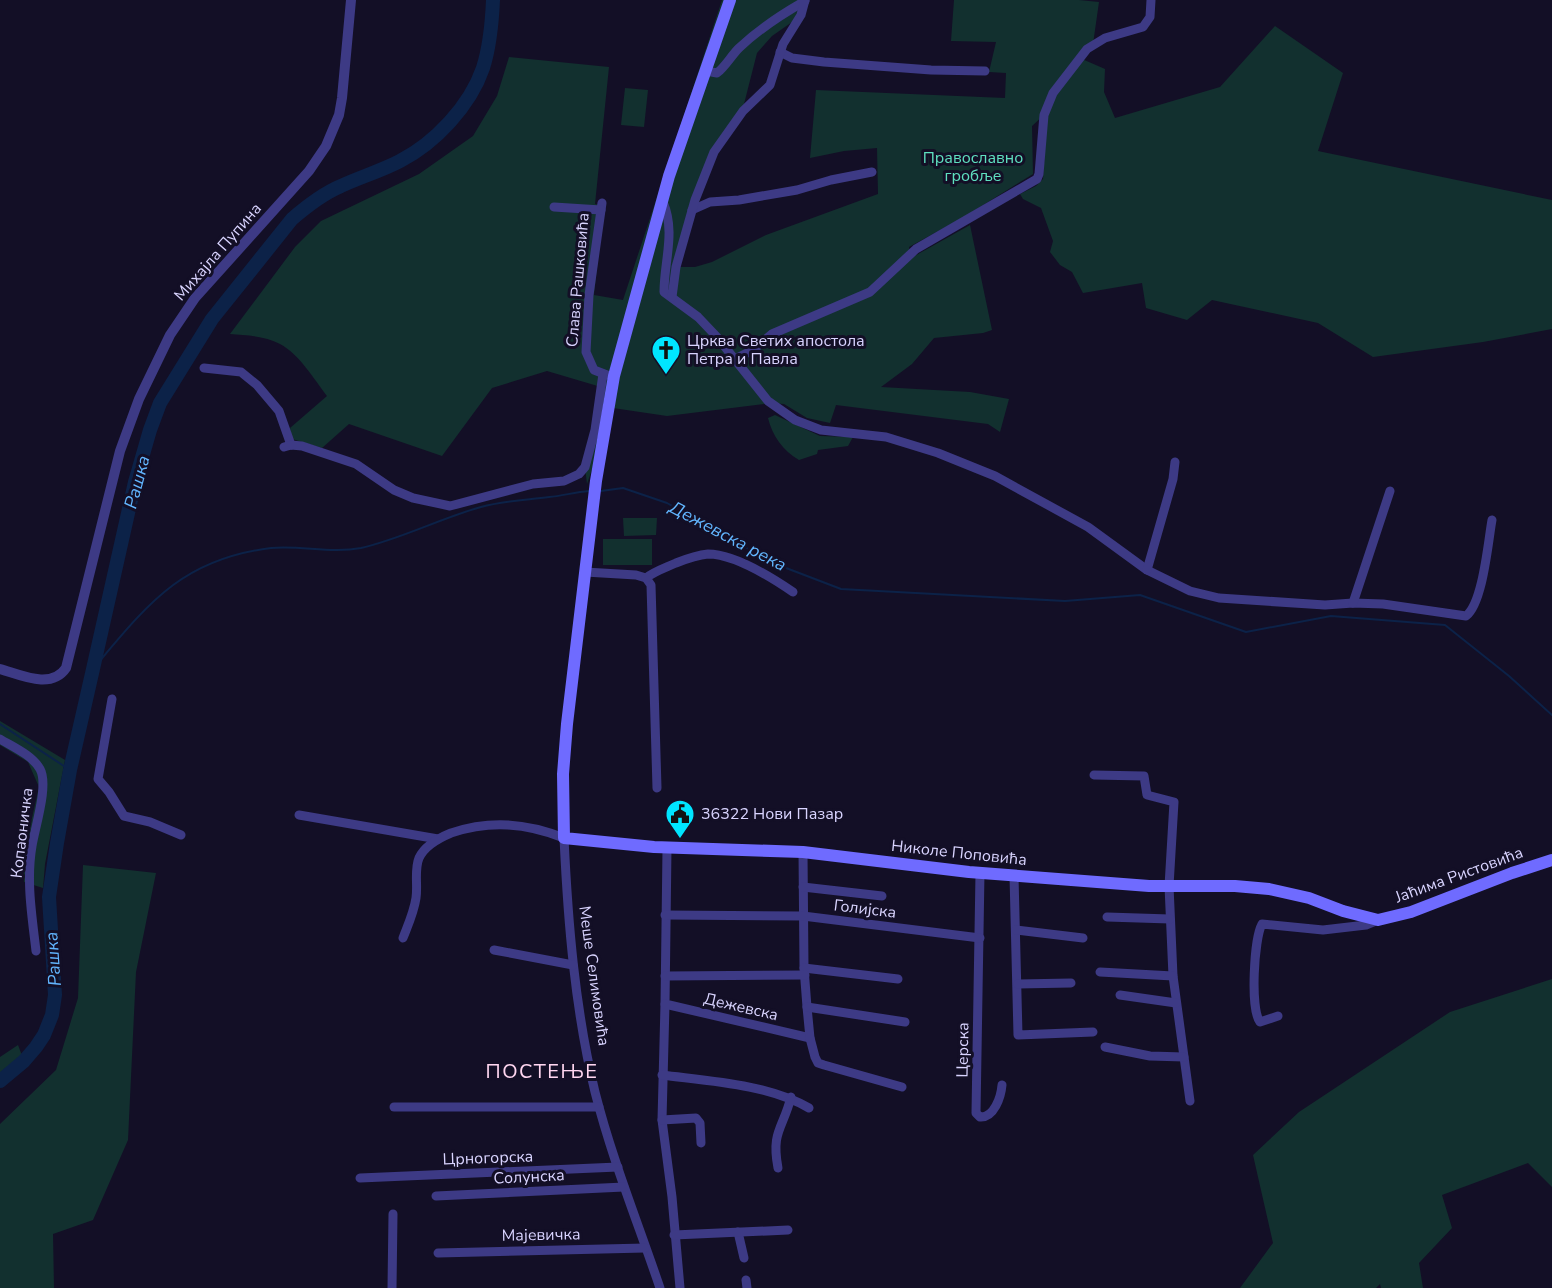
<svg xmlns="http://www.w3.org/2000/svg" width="1552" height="1288" viewBox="0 0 1552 1288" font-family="'Nunito Sans',sans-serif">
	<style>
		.green { fill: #12302f }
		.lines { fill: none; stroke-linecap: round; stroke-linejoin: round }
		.stream { stroke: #0c2248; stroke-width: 2 }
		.river { stroke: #0c2248; stroke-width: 14 }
		.minor { stroke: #3d3a85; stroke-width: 9 }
		.tertiary { stroke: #3d3a85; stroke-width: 10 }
		.secondary { stroke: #6f6bff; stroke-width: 12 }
		.labels { text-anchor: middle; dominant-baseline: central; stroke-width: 6; stroke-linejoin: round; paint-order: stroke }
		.park-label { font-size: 16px; fill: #5fe0c0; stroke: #130f26 }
		.street-label { font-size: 16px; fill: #d9d4ff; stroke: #130f26 }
		.poi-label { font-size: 16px; fill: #d9d4ff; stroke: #130f26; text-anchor: start }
		.water-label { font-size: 18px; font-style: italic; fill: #62b6ff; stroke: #130f26 }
		.quarter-label { font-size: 20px; letter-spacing: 1.5px; fill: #ffd6f0; stroke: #130f26 }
	</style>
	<rect width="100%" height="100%" fill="#130f26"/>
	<g class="green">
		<path d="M722,0H808L802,22L795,20L772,36L757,53L744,104L720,142L676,267H695L712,262L766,235L878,194L877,148L844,151L810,158L816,90L1005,98L1006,73L989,72L996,42L951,41L954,0H1079L1099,2L1093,44L1079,58L1044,115L1032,126L1033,174L964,217L909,247L911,258L970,225L992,330L983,333L934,338L912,364L881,387L970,392L1009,399L1000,432L988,424L836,405L830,423L807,418L784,404L772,403L667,416L613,408L587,484L585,467L601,387L547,371L492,388L442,456L349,424L322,448L292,439L290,428L327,396C314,379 299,354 280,344C265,336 246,335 230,334L295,247L321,221L419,174L473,136L497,96L509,57L609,67L595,204L604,205L594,295L623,300Z"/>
		<polygon points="1275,26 1343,73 1318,151 1552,200 1552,329 1483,342 1373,357 1318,323 1212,300 1187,320 1146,308 1142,283 1083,293 1072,272 1060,265 1050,252 1053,241 1041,208 1023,199 1020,194 1036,186 1043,179 1047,116 1054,97 1082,59 1105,69 1104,92 1115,118 1220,87"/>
		<polygon points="625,88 648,90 644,127 621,125"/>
		<path d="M775,415L820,436L853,437L848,446L818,450L817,454L799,460C783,451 772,435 768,418Z"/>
		<polygon points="623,518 657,518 656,535 624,536"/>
		<rect x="603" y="539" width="49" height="26"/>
		<polygon points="0,721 65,760 45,864 43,888 24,882 22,862 39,787 28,762 0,745"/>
		<polygon points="83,865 156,873 136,972 128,1140 93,1220 53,1234 54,1288 0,1288 0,1124 56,1070 78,998"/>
		<polygon points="1552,979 1552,1187 1528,1163 1442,1195 1452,1228 1419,1263 1423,1288 1381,1288 1380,1284 1376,1288 1240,1288 1273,1243 1253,1155 1299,1112 1450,1012"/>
		<polygon points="18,1045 24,1061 0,1081 0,1057"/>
	</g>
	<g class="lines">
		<g class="stream">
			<polyline points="601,491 623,488 667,503 773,563 841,589 1065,601 1140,595 1246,632 1331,616 1445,625 1509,676 1552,715"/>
			<path d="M93,669C147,605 181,559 271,548C301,545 331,554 361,548C401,539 441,518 481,507C503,501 526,500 549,497C562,496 575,492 589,491"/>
			<polyline points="0,724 70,770"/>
		</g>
		<path class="river" d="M0,1081L24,1061L36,1047L44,1035L52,1015L55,995L49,897L57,843L70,770L93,669L135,482L150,430L160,403L212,319L292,219C307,206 322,194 341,186C360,177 381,171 400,161C435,143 470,106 483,68C490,46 492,23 493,0"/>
		<g class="minor">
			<polyline points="780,52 792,58 824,62 931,70 985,71"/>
			<path d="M706,71L717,73C725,67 731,56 739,48C758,30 782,14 805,1"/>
			<path d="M663,202C676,232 664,261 664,292L698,317L717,337L768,401L795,420L821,430L886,437L938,453L995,476L1088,527L1147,570L1190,591L1219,598L1325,605L1353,603L1383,604L1466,616C1483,603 1488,542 1492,520"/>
			<polyline points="602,203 589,295 586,352 594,370 607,375"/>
			<polyline points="554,207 601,210"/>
			<polyline points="692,210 710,202 739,200 797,190 831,180 872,172"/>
			<polyline points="672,297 676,267 695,200 714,152 743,111 770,85 783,44 801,15 805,0"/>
			<polyline points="735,359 753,350 772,334 870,292 916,249 1037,179 1039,174 1044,115 1053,93 1087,49 1105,38 1143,27 1150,17 1151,0"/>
			<polyline points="204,368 241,372 257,385 279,411 291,445"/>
			<polyline points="284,447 291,445 302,446 356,464 394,490 413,498 450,506 533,484 564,481 579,474 585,467 595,430 603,374"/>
			<polyline points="1147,570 1173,479 1175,462"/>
			<polyline points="585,572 636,575 646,578 651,585 657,788"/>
			<path d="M646,578C655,571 665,568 676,563C686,559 697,555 708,554C735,554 771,577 793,592"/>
			<polyline points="1353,603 1390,491"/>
			<polyline points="112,699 98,779 109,792 124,816 150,822 181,835"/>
			<path d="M0,739C13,747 32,755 40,769C49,785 35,827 32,846C26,881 32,916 36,951"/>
			<polyline points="1094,775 1144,776 1147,795 1174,802 1169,886 1173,976 1190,1101"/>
			<polyline points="299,815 438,839"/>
			<polyline points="667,848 665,1004 810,1038"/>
			<polyline points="803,852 804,968 807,1007 810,1038 815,1057 818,1063 824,1065 902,1087"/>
			<path d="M980,873L976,1113L980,1117C994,1118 1001,1097 1002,1085"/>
			<polyline points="1014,876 1018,1035 1093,1032"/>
			<polyline points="803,887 882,896"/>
			<polyline points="665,915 803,916 980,938"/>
			<polyline points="1107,917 1170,919"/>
			<polyline points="1016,930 1083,938"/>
			<path d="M403,938C408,925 414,912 416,898C418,885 414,870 419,858C425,845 439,838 451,833C490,820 526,823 564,838C568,923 575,1009 595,1092C612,1159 638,1223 660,1288"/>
			<polyline points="494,950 573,965"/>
			<polyline points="804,968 898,979"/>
			<polyline points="1100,972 1173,976"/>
			<polyline points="665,976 805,975"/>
			<polyline points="1018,984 1071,983"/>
			<polyline points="1120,995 1176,1003"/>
			<polyline points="665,1004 662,1120 672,1197 680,1288"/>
			<polyline points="807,1007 905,1022"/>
			<path d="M1278,1016L1260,1022C1250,1009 1254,939 1262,924L1323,930L1366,925L1378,920"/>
			<polyline points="1105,1047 1150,1056 1184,1057"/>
			<path d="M662,1075C709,1081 767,1084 809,1108"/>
			<polyline points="394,1107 599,1107"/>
			<polyline points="662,1120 696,1118 700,1123 701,1143"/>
			<path d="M778,1168C771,1131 783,1129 791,1097"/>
			<polyline points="360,1178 618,1167"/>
			<polyline points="436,1196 624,1187"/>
			<polyline points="738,1232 744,1258"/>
			<polyline points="674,1235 788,1230"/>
			<polyline points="438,1253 645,1248"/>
			<polyline points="746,1280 747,1288"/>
			<polyline points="392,1288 393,1214"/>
		</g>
		<path class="tertiary" d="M0,669C21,675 51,690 66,668L120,451L139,399L170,335L195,298L309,171L326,146L339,115L342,98L351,0"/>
		<polyline class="secondary" points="730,0 669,176 614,376 596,481 567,724 563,774 564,838 654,847 803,852 969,872 1149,886 1235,886 1269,889 1309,898 1343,911 1378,920 1411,912 1512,873 1552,860"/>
	</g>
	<defs>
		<g id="church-pin" transform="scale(1.5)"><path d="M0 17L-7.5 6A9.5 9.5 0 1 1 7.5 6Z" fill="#00e5ff" stroke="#130f26"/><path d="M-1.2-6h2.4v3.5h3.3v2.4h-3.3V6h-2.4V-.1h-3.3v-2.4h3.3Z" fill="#111"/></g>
		<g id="civic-pin" transform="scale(1.5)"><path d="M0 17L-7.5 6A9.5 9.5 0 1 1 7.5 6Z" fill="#00e5ff" stroke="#130f26"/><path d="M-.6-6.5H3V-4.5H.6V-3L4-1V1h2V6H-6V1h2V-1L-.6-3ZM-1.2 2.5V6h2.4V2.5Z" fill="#111"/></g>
	</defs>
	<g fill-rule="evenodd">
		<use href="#church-pin" x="666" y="350"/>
		<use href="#civic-pin" x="680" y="814"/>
	</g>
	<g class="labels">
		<g class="park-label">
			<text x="973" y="158">Православно<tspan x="973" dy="18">гробље</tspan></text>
		</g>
		<g class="street-label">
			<text transform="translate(218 252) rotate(-49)">Михајла Пупина</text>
			<text transform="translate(578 280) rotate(-85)">Слава Рашковића</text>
			<text transform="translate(22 833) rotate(-83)">Копаоничка</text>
			<text transform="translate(959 853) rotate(6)">Николе Поповића</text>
			<text transform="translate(1459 875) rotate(-20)">Јаћима Ристовића</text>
			<text transform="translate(865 909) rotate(7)">Голијска</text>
			<text transform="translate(594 976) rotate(82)">Меше Селимовића</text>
			<text transform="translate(741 1007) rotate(13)">Дежевска</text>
			<text transform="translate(963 1050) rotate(-89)">Церска</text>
			<text transform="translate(488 1158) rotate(-2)">Црногорска</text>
			<text transform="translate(529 1177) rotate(-3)">Солунска</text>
			<text transform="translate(541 1235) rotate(-1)">Мајевичка</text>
		</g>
		<g class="poi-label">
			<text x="687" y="341">Црква Светих апостола<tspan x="687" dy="18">Петра и Павла</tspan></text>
			<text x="701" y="814">36322 Нови Пазар</text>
		</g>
		<g class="water-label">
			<text transform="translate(137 482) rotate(-75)">Рашка</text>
			<text transform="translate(728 536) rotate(28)">Дежевска река</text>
			<text transform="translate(53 959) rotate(-94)">Рашка</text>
		</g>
		<g class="quarter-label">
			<text x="542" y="1071">ПОСТЕЊЕ</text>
		</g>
	</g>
</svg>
